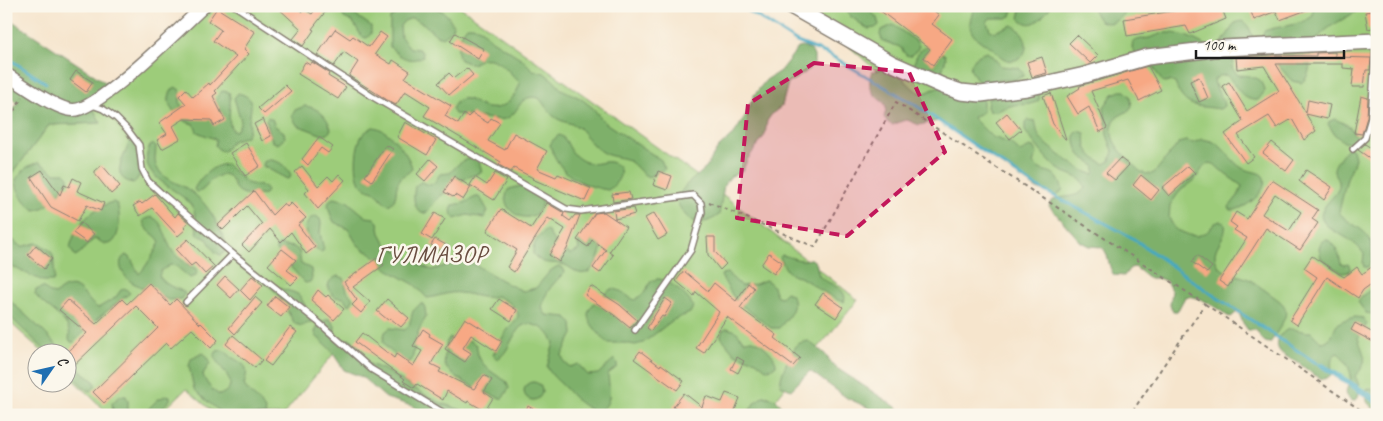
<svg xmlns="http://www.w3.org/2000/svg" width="1383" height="421" viewBox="0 0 1383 421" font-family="Caveat,sans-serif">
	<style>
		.green { fill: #9dcc7a; stroke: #5c744b }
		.forest { fill: #7eb06a; stroke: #4d6643 }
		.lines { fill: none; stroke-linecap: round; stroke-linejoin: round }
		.stream { stroke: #43a8c2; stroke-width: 3 }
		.building { fill: #f7a884; fill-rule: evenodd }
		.service-casing { stroke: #898074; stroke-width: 8 }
		.tertiary-casing { stroke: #898074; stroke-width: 15 }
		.secondary-casing { stroke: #898074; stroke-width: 18 }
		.path { stroke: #898074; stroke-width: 2; stroke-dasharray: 4 4; stroke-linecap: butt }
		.service { stroke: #fff; stroke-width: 5 }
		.tertiary { stroke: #fff; stroke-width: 12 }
		.secondary { stroke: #fff; stroke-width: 15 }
		.marked { fill: #c2185b; fill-opacity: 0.2; stroke: #c2185b; stroke-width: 4; stroke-dasharray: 10 6; stroke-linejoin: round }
		.labels { text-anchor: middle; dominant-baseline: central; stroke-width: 5; stroke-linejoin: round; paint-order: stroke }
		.quarter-label { font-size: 24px; letter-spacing: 1px; fill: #694d40; stroke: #fbf7ec }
	</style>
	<rect width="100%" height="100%" fill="#fbf7ec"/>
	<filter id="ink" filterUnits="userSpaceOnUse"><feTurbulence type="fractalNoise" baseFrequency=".02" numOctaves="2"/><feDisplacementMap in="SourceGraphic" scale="10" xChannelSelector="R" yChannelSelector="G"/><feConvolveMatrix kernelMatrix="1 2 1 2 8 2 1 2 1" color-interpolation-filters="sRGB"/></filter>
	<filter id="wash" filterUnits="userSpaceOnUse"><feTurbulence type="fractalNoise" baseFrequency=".0096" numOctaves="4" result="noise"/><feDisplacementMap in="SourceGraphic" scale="20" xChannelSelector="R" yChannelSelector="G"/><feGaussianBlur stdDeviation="1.12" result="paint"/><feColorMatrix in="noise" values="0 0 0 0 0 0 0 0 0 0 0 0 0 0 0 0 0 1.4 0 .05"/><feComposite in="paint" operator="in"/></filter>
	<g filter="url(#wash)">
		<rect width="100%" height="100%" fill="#f6e5cd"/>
		<g class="green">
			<polygon points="204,6 459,6 717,190 858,300 776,399 764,396 755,402 747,415 443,415 335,352 283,415 217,415 186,389 159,415 110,415 68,375 68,354 44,353 6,319 6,182 49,125 100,123 91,105"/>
			<polygon points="826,6 1377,6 1377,400 1213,295 1131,237 1030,183 914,104 816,17"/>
		</g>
		<g class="forest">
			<polygon points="339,6 351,6 354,14 371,26 371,34 367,38 362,37 353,22 344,18"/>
			<path d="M398,6C420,6 443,1 453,25L451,31L443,37L436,35L424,24L412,18L404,21L400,26L401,37L410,48L418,49L422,52L423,56C410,64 400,57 390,47V18L397,13Z"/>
			<polygon points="845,6 866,6 877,18 879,25 875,28 868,29 850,16"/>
			<path d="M976,6H1014L1011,16L1006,18H990L987,22L990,30L994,32L1012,25C1015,27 1019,29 1021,32C1029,41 1028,57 1015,60C1004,63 999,54 992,48C988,44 983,44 979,40C966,31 969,18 976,6Z"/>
			<path d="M1022,6H1051C1043,17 1032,32 1019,18Z"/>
			<path d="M1093,6H1129C1120,26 1096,31 1093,6Z"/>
			<path d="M1313,6H1364C1347,20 1325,24 1314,44C1306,57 1315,73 1301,83L1292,81C1283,70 1257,45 1264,31C1281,25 1298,27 1313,16Z"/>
			<polygon points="6,17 114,88 91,105 101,123 49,125 6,182 6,121 17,103 6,95"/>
			<path d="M1242,21C1250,25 1254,37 1253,46C1240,51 1233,53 1232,68L1238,75C1251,76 1263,76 1265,91L1258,100C1241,102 1237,84 1226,75L1219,76L1214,80C1215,90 1223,96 1224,106L1220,109C1196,105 1185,110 1175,83L1169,81L1164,82C1158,78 1157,71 1152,66C1144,58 1136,59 1132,47L1133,41C1139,39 1143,39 1149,38C1154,37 1159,34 1164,33C1179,31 1198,41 1210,48L1220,46L1235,23Z"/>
			<polygon points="893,25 916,41 919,46 917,50 910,56 906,55 900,47 883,41 880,35 881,30"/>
			<path d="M467,26H473L482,30L492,40L522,59L533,70L544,73L554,81L561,89L580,98L593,108L604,122L661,160L665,169L648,177C640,173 636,165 628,160C618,156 607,157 599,150C590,144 586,134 578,127C572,123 566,123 560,120C550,116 546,106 539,98C517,93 521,114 505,119C498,121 465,115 455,114L452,109C455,103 459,97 467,99C472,100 476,104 481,106C500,114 515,100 520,83C511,74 498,56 483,59C479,59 475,63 472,64L460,60C455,49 459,35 467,26Z"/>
			<path d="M931,44L945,55L946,58L940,78L914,66C915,55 920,48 931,44Z"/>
			<path d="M804,47L811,50L814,56V64L805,73L788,83L782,106L772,114L767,121L765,135L747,160L743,170L737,174L731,176L724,185L719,215C698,230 685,221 676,199L686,185L705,169L718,148L734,134L746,115L754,95L766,80L780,71L798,48Z"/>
			<path d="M987,52L991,55L1001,66L1019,68L1025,75L1014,80H998L983,83L978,81L970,69C972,59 977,55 987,52Z"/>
			<path d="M885,68C891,71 897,73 902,77C907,82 915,93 923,93C927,93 931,90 934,89C951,84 967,82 983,91V112L973,117L974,119L992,137L1010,143L1020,152L1030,147L1034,148L1037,154L1033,163C1045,178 1054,163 1063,190L1056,196L1037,189L1000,164L989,153L981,151L962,136L938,121L919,125L907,120L902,121L893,125L888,123L884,117C885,113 887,109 885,105C884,102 883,102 880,100C870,92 867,83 872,72Z"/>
			<path d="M175,87L180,90V104L185,110C200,106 214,105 222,91L229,92C233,104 225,120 233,131L237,130L241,121L234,98L238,93C253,97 252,103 250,115C248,123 251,129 246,136L232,141L224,151H221L215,146L216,141L215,139L197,132L194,124C177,122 159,101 175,87Z"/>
			<path d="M1040,88L1039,100C1031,107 1020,103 1010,106C1002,108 998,113 989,111L987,107L988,99Z"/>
			<path d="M1120,91H1125L1130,96L1132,106C1127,115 1115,114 1113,124C1108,138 1119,150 1128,159C1136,167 1141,177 1154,173L1179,143L1186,141L1193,143L1202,139C1207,140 1213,141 1217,144C1226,150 1232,162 1242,168C1248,172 1259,171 1263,176C1272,189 1243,212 1230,210L1229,207L1238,196L1242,186L1225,174L1214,164L1209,163L1204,166L1195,180L1180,191L1170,205L1169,218L1175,229L1189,235L1197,236L1206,233L1215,223L1221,221L1225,224C1228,239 1209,247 1217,263C1222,273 1234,274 1243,277C1251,279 1260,287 1266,291C1282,303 1293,306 1280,327C1277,332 1274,338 1270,343C1262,343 1260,335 1256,330H1248L1243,323L1239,313L1237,312L1231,317C1226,316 1225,314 1221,311C1212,305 1196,294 1185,297L1177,312H1173L1170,305L1172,292L1166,281L1158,278H1149L1135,267L1130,268L1124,276L1114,275C1107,265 1110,255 1102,247L1089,246L1081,242L1049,206L1051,201C1062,195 1079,199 1085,188C1082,174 1067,176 1057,168C1049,163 1032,140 1025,131V123L1028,120L1035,121C1037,126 1036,131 1039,136C1045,145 1084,175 1094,174C1098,163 1088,162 1081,156C1077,152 1075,142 1074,136L1078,131L1085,133C1086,138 1085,142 1086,146C1088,154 1098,162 1105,164L1110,161L1113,151L1107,135L1104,107L1113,94Z"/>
			<path d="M305,106C319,108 327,116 331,129L328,134L323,135L297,125L292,116L295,110Z"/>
			<polygon points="268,117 272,119 275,126 284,132 285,138 278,144 272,141 266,120"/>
			<polygon points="1335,119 1349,126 1356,136 1356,139 1350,143 1344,142 1335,135 1328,124 1330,121"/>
			<path d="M373,127C388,128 409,154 412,168C409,174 403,174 400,179C393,189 400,200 388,205C383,201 379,195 373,191C369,189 363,188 360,183C354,172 355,145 363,134C366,131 370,129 373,127Z"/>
			<path d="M559,135C567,138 568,147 573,153C576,157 582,161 586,162C596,167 605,159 613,163C628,169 617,185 608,190C579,185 559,174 550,145L553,140Z"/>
			<path d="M133,137L136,140C139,153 146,175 133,183C106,177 128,153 130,139Z"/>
			<path d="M154,144L156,146C156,156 152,163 160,172C167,180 177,183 186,188C205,200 215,217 223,236C227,245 229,251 220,255L215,252L207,239L198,235C195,226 197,217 193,208C183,189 133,177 150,146Z"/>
			<path d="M1347,148L1353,149L1355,158L1353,165L1347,178L1339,212C1349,227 1373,228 1372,251C1372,257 1372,262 1368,267H1364L1363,263L1364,254C1360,248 1355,244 1350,240C1341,234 1317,225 1322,212C1325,202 1338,195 1339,186C1340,180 1336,177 1334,171C1333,165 1343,153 1347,148Z"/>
			<path d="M475,158L479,161L482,172L466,178L439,197L426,213H421C413,206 413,197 415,186L421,182L430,185L434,183L440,174L450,173C458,164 462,159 475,158Z"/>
			<path d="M267,160C277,159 287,166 291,175L290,178L287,179L263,166L264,162Z"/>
			<path d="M39,162L55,173H65L68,176V181C59,193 51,208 35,210C24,203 16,191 16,179L27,167Z"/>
			<path d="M226,164L247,183C255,186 262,183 267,191L265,194C257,196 240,196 235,188C231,180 232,176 223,174C219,176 214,178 212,180C206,185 204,192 196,192L194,189C200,177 213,165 226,164Z"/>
			<path d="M521,186C530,187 538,193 542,202C537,232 494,212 509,189Z"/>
			<path d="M476,197H480L488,211L484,218L467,215L455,219C451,215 450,211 453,205L464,203Z"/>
			<path d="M334,198L347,201L366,217L374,218L378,222L380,233L386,244L422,266L432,270L461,261L472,263L508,284L523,291L536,288L550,271L558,266L563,268L565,272C554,283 544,292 542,308L546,315L566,317L572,324L573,334L562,355L564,362L570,367L578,364L588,375L598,374L614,359L617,362V367L608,374C609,389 614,405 597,412C582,406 578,402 568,391C560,381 554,380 547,367L554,343C549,333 545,328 534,325C513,318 513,352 497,359L493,355L505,333L518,317V313L510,303L497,296C481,300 475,294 460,293C450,291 438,297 427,298L415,285L387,269L371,253L364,250L357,244L348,229L334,222L330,213L328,205L330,200Z"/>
			<path d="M113,202L117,204C121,213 121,246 106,244C103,244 99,240 95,239C87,243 84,252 75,256L70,248C75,226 91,208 113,202Z"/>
			<path d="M316,216L320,219L321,223L320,233L324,250L321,252C312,250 307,235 305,227L311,218Z"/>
			<path d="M152,217C165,222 165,241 173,252C178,259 188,264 196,269L197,273L195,276L190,278L176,266L170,265L161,271L159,276C169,289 175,286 185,293L181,299C177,299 173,300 169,300C164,298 139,286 133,283C124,278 114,262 126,255L130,257L139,274C144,270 157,249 160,242C155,232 145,233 143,220Z"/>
			<path d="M589,224L604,238C601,250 596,277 579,273C574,271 570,267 565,265C551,261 544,267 533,254C532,245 539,234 547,230L553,240L568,253L571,254L579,250L578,244Z"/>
			<path d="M6,236L12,239L21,247L36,243C49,248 54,250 54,265C54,272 56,275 53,281H43L6,264Z"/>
			<path d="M1326,239C1335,243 1340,256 1341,264L1344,265L1348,264L1350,267L1349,272L1342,273L1321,258L1319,248L1321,242Z"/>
			<polygon points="279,245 294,247 299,251 301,264 311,269 312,278 310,282 305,283 276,251 276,247"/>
			<path d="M782,255C788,256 796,260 802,260C807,261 809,257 813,260C820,264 815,273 821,278C829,284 849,289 844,302C835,301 811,283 800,277C789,277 784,267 780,257Z"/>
			<path d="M727,273L741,286L756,284L765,280C774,283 773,290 777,296L781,297L786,292L791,294C798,307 789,316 781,326L779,328H771L736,301L721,276L722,274Z"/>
			<path d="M338,276L344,278L347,291L353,299L351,304L348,305L344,298L335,297L328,289C328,281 331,279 338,276Z"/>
			<path d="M657,279C667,278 690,297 693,307L690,313L673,320L643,343L635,345L625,343H607C584,316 578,314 611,289C623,289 626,297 635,300L645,292L651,281Z"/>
			<polygon points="267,281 281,289 293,292 299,295 312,317 311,322 302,326 295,324 276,292 265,283"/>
			<polygon points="1377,285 1377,311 1373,314 1366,313 1358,302 1362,296"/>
			<path d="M43,287L50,293L56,294C78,273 85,301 98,308L115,298L121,290L125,288L130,293L97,319L74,342H71L69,339C74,319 44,309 35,294L36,290Z"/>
			<polygon points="6,297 44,332 64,353 48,353 6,313"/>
			<polygon points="420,304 423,304 425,308 426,316 418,332 412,360 406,364 386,347 383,341 385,332 390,328 405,330 409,326 413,311"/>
			<path d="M1355,317L1363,318L1367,324L1358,338C1364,356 1370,361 1355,376C1359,383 1360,389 1358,398L1353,401C1339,393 1351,386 1351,376C1351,370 1343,355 1337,353C1329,358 1332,366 1332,374L1327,378L1323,379C1313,376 1308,370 1300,364C1292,358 1274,355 1278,340C1279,338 1282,333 1285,331C1291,326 1303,333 1311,332L1321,342C1333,342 1332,329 1339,323C1343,319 1350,319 1355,317Z"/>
			<polygon points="328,319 330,319 335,326 334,338 336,341 351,339 359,347 364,360 369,364 383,369 425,395 443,404 462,410 468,415 434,415 423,412 412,406 386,398 362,377 344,370 330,349 316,336 315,332 320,323"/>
			<path d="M727,328L736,331L744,341C747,341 750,340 752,340C761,341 777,357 776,365L771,369H766L756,361L735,354L721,337L722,331Z"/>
			<path d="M449,338C456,338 472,339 476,345C478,349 477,354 479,357C483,367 497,376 506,381L509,388L503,398H500C487,393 449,378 445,365C443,359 446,348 447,341Z"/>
			<path d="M808,341L824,353L835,367L896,407L904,415H878L867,407L847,398L810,371L791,390L780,385C780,376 791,348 800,343C802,342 805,342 808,341Z"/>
			<path d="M223,350C227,352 229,355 233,358C247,366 249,367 244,385C250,396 264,401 266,415H224L202,397L194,389L189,366L191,359L203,353L207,356L210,363L203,374C204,381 213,392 220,395C244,384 218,368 214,356L217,351Z"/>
			<polygon points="68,357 82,372 95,382 95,387 91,391 87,390 68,372"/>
			<circle cx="533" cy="391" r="9"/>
			<path d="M1368,388L1377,391V410C1369,406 1366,402 1364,393Z"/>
			<polygon points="167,395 170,396 170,400 155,415 142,415 157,400"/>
			<polygon points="120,396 126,396 128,401 128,410 134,415 116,415 113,411 112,403"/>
			<polygon points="764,396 776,399 782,407 780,415 747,415 755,402"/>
		</g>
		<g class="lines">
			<g class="stream">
				<polyline points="741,6 797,42 828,54 914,104 1030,183 1131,237 1213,295 1377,403"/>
				<polyline points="6,57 46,83"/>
				<polyline points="1322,364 1377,399"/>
			</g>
		</g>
		<g id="blocks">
			<g class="building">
				<polygon points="276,6 296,6 302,12 304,9 312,14 318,6 330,6 312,29 314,30 303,46 293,39 301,29"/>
				<polygon points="874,6 906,6 914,12 919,6 928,6 939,15 932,24 952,39 933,65 923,57 930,49"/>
				<polygon points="1187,6 1221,6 1226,19 1190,34 1186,26 1127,36 1124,19 1179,10"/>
				<polygon points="1249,6 1315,6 1315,7 1280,20 1276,11 1254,20"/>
				<polygon points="217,8 255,32 244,49 249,54 215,91 217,93 213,96 225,120 214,126 211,120 184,119 173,126 180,139 162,149 157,140 167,134 159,123 186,104 179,96 186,89 193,97 209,83 210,85 236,57 213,41 221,30 208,21"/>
				<polygon points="1377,10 1377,27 1368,29 1365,12"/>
				<polygon points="335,29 350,39 353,36 369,47 380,32 387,37 375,54 391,64 393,60 410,71 405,78 451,106 445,116 458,124 464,114 468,117 472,113 488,123 491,118 500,123 488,141 505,150 514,133 547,151 537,169 556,177 558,174 591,188 585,201 532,179 533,178 514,168 511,172 499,165 501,162 424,116 430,107 405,91 396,105 392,103 349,76 358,62 344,52 334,66 317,55"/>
				<polygon points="455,33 484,49 478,59 450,41"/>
				<polygon points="1077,35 1098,55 1090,63 1069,43"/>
				<polygon points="1335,52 1335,57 1371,58 1370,70 1366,70 1364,87 1352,87 1354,69 1343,68 1343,64 1276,64 1306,113 1308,100 1330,105 1327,119 1306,114 1316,131 1304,140 1292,119 1277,128 1269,116 1238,135 1254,157 1246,163 1225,134 1243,121 1222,86 1229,82 1247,111 1279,91 1264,66 1237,69 1236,57 1273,55 1316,56 1316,53"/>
				<polygon points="1042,57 1047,73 1032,77 1027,62"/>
				<polygon points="305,62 310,65 312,62 329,73 328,76 346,87 338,99 298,74"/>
				<polygon points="1148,66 1161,90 1139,101 1128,80 1091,91 1107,128 1100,132 1089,107 1078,114 1067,96 1080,88 1079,87 1082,85"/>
				<polygon points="467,68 473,75 449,95 438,83 449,73 454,78"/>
				<polygon points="76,71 93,82 86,92 70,80"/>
				<polygon points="1199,77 1208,98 1199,102 1190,81"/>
				<polygon points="285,85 291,91 264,114 258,108"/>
				<polygon points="1051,93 1066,139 1065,139 1053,124 1043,96"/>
				<polygon points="1361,96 1368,98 1367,117 1362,134 1354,133"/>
				<polygon points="1007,113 1021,130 1010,139 996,122"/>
				<polygon points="263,119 271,136 262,141 254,124"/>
				<polygon points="405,122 436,140 427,155 397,137"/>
				<polygon points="319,137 333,147 328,153 321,148 308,165 302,159"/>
				<polygon points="1272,142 1294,160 1286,171 1263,153"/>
				<polygon points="246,143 260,166 245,176 230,153"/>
				<polygon points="1365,144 1377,152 1377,163 1358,150"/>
				<polygon points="386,145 393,149 372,181 365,176"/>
				<polygon points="1120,158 1129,165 1115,180 1106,173"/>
				<polygon points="430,159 438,166 425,181 417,174"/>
				<polygon points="102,165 120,186 111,194 95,174 95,171"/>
				<polygon points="302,166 318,186 328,176 333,181 339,174 345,180 318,209 305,193 309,189 295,172"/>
				<polygon points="1188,166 1195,173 1169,196 1162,188"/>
				<polygon points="42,170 60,195 64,185 69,187 73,178 81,182 77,191 104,203 101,211 87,205 78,221 51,207 31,177"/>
				<polygon points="1306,170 1332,187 1324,200 1299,181"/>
				<polygon points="658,171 672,176 667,190 653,185"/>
				<polygon points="495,173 507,180 494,200 470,185 475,177 487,185"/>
				<polygon points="1141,175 1159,190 1151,200 1133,185"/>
				<polygon points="454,176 471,187 463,200 455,195 453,197 444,192"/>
				<path d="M1272,180L1318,210L1312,219L1318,223L1300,250L1266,228L1228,287L1219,281L1247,238L1234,230L1237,227L1230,222L1236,212L1247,219ZM1275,194L1301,212L1289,231L1262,214Z"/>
				<polygon points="254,191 272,215 284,203 287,207 291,203 306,218 298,225 315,247 306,254 291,232 281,242 270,229 249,252 242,245 262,224 247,206 223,230 218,225"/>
				<polygon points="629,192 631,199 613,202 612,194"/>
				<polygon points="155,194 175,217 178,213 188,222 184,227 186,229 178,236 152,208 140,216 133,206 140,202 142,204"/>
				<polygon points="547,203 564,213 563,216 570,221 575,215 580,215 567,249 559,262 549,255 565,229 548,218 514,272 507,267 517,250 487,231 501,209 531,228"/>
				<polygon points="633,208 635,214 615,219 614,211"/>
				<polygon points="604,212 626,227 609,252 613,255 600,273 593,268 606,250 592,240 588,247 577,240 595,213"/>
				<polygon points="435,213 445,219 432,240 422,234"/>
				<polygon points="654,213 667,235 658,240 645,218"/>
				<polygon points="81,223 94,234 87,243 73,233"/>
				<polygon points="707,237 715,237 715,252 726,264 720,270 708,255"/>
				<polygon points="188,239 214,266 205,274 195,263 191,266 176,250"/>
				<polygon points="435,239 448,246 444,253 431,245"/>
				<polygon points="36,245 52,259 44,269 28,255"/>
				<polygon points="282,249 296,260 287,270 298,278 291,285 268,265"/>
				<polygon points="769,253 782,262 774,274 761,265"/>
				<polygon points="1197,255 1212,267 1207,273 1192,262"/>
				<polygon points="1312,256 1344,277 1357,267 1362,274 1377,263 1377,280 1363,290 1358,298 1327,277 1297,325 1290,320 1317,277 1304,268"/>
				<polygon points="378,257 384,265 353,287 370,302 361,313 352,305 357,300 344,282"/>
				<polygon points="684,271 708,291 714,283 736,301 748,283 754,288 740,308 777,335 775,338 800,358 793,366 727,317 704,353 696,348 719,312 696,292 694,296 676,281"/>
				<polygon points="225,276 239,289 231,298 217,285"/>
				<polygon points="252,276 263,285 250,300 240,290"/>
				<polygon points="149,283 170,305 176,299 200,324 201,323 218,340 211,348 192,329 171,348 166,343 104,403 93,392 158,328 136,306 68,371 68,351 87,333 59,310 68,300 96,324 122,299 127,304"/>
				<polygon points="591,286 620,305 637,320 630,328 614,315 585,295"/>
				<polygon points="318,290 326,297 328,295 344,309 334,320 311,300"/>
				<polygon points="823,293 843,307 836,318 815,304"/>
				<polygon points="275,296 289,307 281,317 267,306"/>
				<polygon points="255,297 262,303 235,334 229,328"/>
				<polygon points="665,298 672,303 664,317 662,316 651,331 647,328"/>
				<polygon points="387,299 409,318 401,327 390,318 388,320 377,311"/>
				<polygon points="499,299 517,310 511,321 492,309"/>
				<polygon points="465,318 502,341 496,351 471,335 463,348 471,353 465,362 445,349"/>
				<polygon points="1355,323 1377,335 1377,344 1351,330"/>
				<polygon points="290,327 297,332 271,366 264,361"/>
				<polygon points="423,329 430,334 429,336 443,344 431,364 441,369 439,372 474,389 484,375 492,380 484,392 493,398 485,411 468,401 467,403 447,391 443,400 417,384 414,388 403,381 405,379 355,342 362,333 394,358 396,354 413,366 422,351 413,346"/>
				<polygon points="233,335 262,360 255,368 226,344"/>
				<polygon points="640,351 660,366 661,364 684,381 677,390 634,359"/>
				<polygon points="737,357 744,361 738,373 731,369"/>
				<polygon points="684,393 702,407 706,396 722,402 726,393 740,398 733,415 724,415 711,410 709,413 712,415 684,415 673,407"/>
				<polygon points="528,406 543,415 523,415"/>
			</g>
		</g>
	</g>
	<g filter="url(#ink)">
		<use href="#blocks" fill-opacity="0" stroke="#898074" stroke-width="1"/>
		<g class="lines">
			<g class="service-casing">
				<g id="service">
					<polyline points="235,6 373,97 566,209 581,211 693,195 701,203 702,212 691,250 635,330"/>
					<polyline points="92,105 103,109 116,118 127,129 139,145 142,169 148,181 161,193 233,254 317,321 371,369 447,415"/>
					<polyline points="1353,149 1365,138 1371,118 1376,43"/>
					<polyline points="186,302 233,254"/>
				</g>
			</g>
			<g class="tertiary-casing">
				<path id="tertiary" d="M6,74C21,84 57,110 73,110C98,111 182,26 204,6"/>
			</g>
			<g class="secondary-casing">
				<polyline id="secondary" points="791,6 891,63 943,86 961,92 981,94 1027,88 1085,75 1147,57 1222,48 1377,41"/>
			</g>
			<g class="path">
				<polyline points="6,125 22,97"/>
				<polyline points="709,202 815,247 896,102 1205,304 1130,415"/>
				<polyline points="1205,304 1368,415"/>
			</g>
			<use href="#service" class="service"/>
			<use href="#tertiary" class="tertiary"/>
			<use href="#secondary" class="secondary"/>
		</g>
	</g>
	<path class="marked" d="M814,63L909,72L945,152L847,236L737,218L748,104Z"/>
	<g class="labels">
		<g class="quarter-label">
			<text x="432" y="254">ГУЛМАЗОР</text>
		</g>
	</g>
	<rect width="1383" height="421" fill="none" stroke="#fbf7ec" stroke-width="25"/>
	<g transform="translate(52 368) rotate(56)"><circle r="24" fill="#fbf7ec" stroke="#a29f99"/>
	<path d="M0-4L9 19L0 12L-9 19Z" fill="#1f6fb2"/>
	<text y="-8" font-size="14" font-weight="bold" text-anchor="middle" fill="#1c1c1c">С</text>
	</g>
	<path d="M1196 50v8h148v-8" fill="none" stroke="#1c1c1c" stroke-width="2.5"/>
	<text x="1203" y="50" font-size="15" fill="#1c1c1c" stroke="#fbf7ec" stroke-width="4" paint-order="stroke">100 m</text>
</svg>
